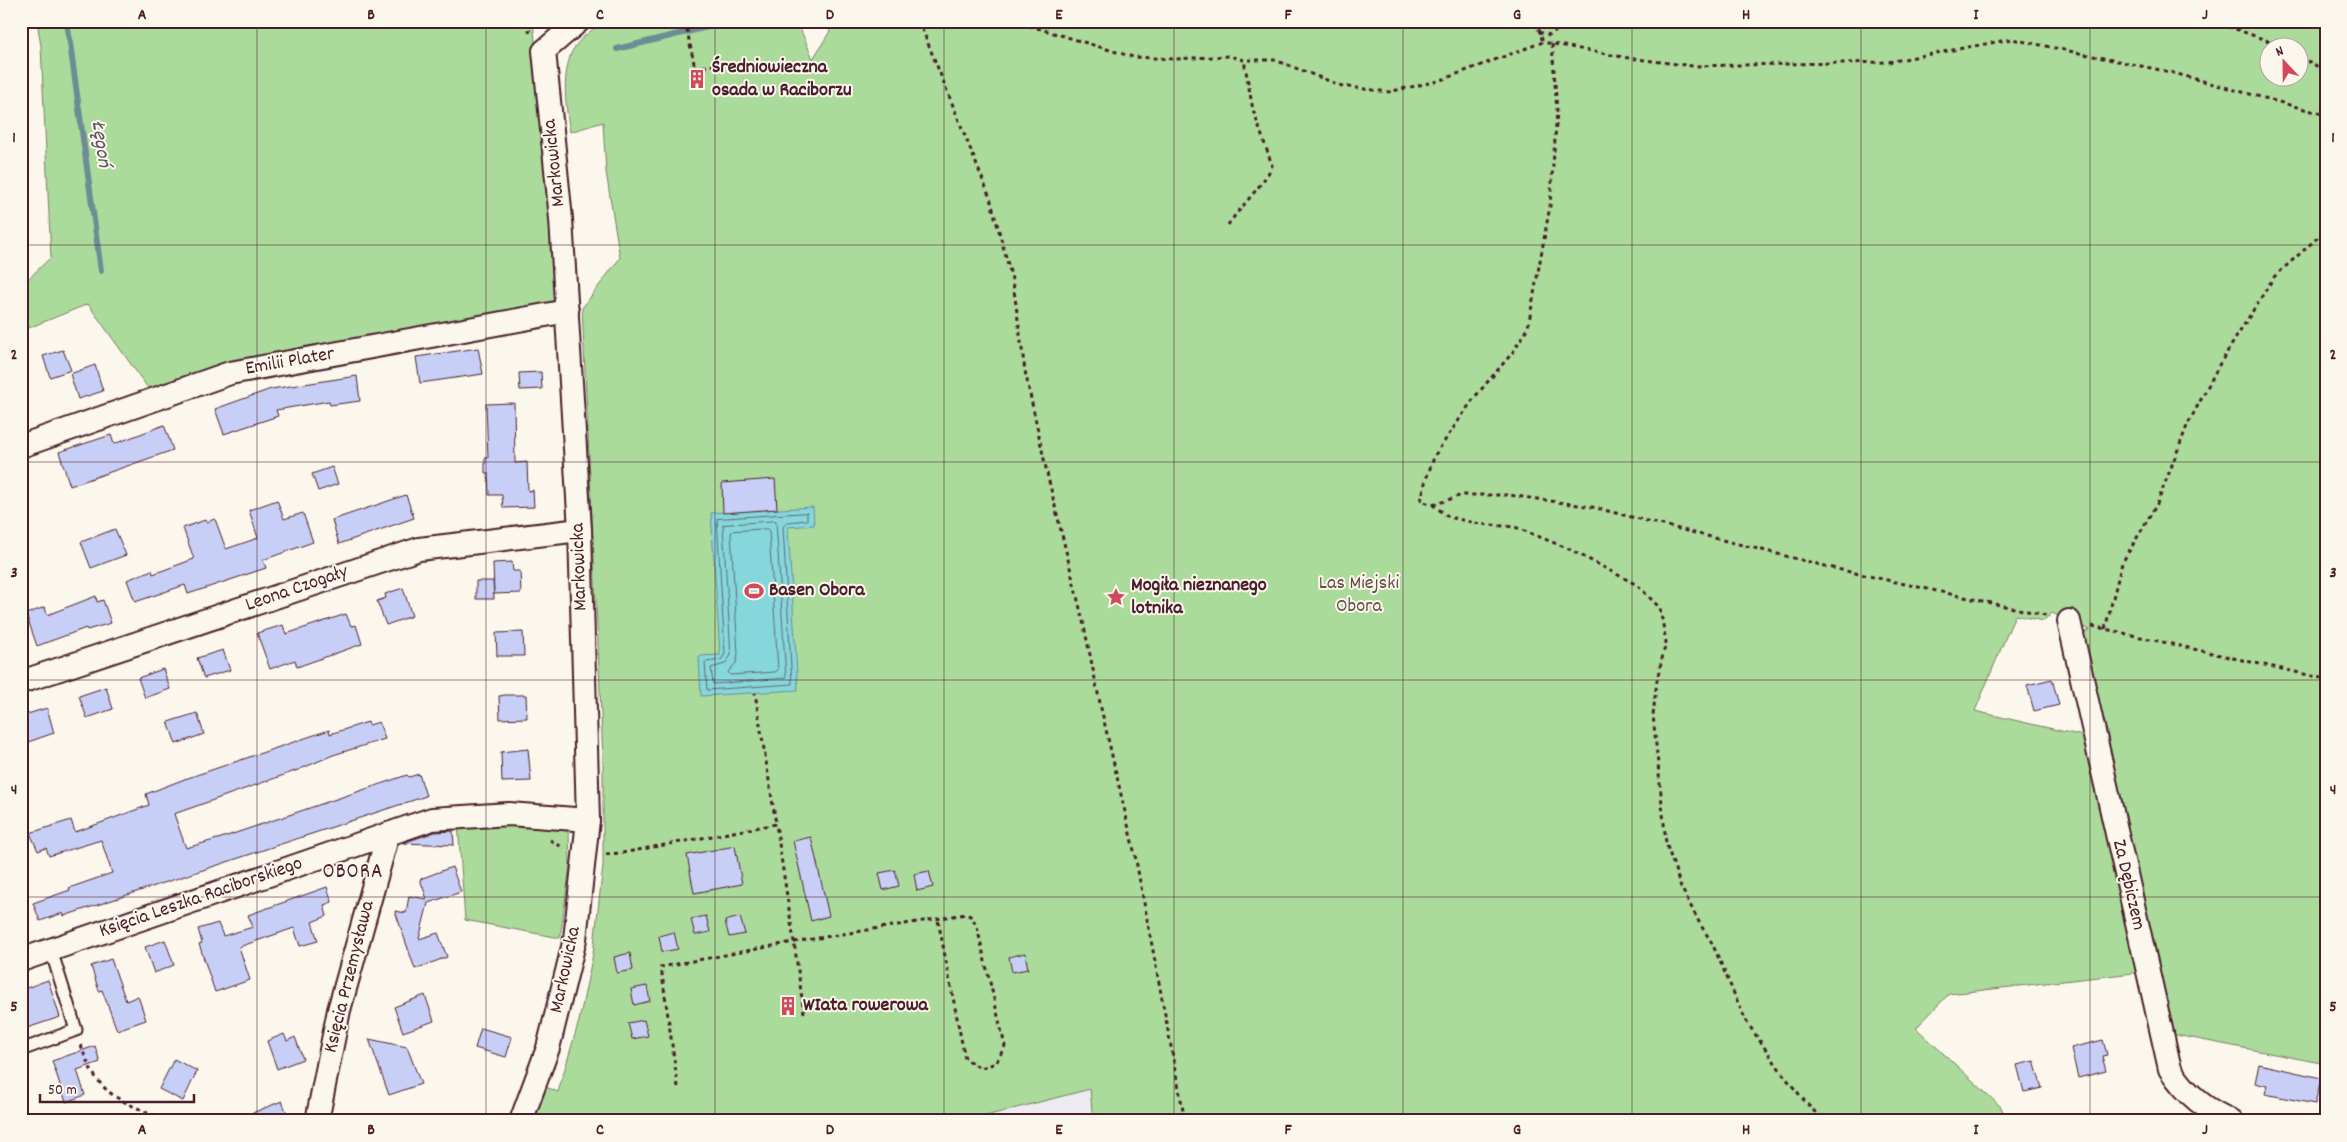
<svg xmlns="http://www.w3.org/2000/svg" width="2347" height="1142" viewBox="0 0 2347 1142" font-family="Dekko,sans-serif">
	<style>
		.built { fill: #ecebef }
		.green { fill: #abdb9b; stroke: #7a7d63; fill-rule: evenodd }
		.water { fill: #85d7db; stroke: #6d8d95 }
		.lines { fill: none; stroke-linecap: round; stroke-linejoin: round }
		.shore { stroke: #626971; stroke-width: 1 }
		.stream { stroke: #6d8d95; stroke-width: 6 }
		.building { fill: #c8cff7; stroke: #4a1f2b }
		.service-casing { stroke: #4a1f2b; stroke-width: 15 }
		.minor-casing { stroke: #4a1f2b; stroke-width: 26 }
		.path { stroke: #4a1f2b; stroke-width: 3; stroke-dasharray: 4 4; stroke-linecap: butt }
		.service { stroke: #fbf7ec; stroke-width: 11 }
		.minor { stroke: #fbf7ec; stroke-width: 22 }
		.grid { fill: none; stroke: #4a1f2b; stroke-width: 1; stroke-opacity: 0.55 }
		.labels { text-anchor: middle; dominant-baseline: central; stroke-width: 4; stroke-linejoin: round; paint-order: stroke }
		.poi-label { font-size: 20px; font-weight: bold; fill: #4a1f2b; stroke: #fbf7ec; text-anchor: start }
		.street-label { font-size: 20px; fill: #4a1f2b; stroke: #fbf7ec }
		.park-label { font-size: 20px; fill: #624e47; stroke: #fbf7ec }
		.water-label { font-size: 21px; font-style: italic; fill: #5c5660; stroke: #fbf7ec }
		.neighbourhood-label { font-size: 21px; letter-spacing: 1px; fill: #4a1f2b; stroke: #fbf7ec }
		.neatline { fill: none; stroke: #4a1f2b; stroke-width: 2 }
		.grid-label { font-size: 16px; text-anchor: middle; font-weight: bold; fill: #4a1f2b }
	</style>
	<rect width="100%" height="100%" fill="#fbf7ec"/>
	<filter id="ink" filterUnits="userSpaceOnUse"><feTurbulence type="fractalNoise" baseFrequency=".02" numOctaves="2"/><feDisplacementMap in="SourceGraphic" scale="10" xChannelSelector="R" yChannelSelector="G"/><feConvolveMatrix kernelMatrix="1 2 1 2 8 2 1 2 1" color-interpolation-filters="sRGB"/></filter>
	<g filter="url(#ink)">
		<polygon class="built" points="1090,1089 1093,1121 966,1121"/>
		<g class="green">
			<polygon points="37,21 533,21 562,306 150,391 88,304 21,331 21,286 51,257 41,46"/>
			<path d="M606,21H797L813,59L830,31L826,21H2326V1064L2166,1033L2142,972L1949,994L1916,1028L2001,1107L2007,1121H1093L1090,1089L966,1121H532L546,1087L558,1092L579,1021L593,954L603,866V760L598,645L582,308L620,258L606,172L603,122L570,132C566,108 562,80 570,57C574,42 593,28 606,21ZM2270,48H2300V78H2270ZM2052,613L2090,630L2063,644L2083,736L1975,711L2015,615L2043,621Z"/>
			<polygon points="458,824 557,824 569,834 570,866 560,938 465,920"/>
		</g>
		<polygon class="water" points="813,507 814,525 788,527 798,690 701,696 699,656 720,655 711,513"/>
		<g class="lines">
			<g class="shore">
				<polygon points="807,513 807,520 787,522 783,527 792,684 707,690 705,662 721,660 725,654 717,519"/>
				<polygon points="776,521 786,678 713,684 711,668 725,664 731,655 723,525"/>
				<polygon points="767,529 769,531 778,670 775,672 730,675 728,672 736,663 738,654 731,533 733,531"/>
			</g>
			<g class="stream">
				<polyline points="67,21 101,271"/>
				<polyline points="617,49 732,21"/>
			</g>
		</g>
		<g class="building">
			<polygon points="478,348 483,374 420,383 416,357"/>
			<polygon points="63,350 71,370 50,377 43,356"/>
			<polygon points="95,365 103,391 78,399 70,374"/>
			<polygon points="541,372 542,389 520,390 519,373"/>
			<polygon points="357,376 360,401 330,405 329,401 276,410 278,416 224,434 215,409 271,389"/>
			<polygon points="514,403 515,463 527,462 528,491 533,490 534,507 503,508 502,495 489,495 488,473 485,473 485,458 488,458 486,404"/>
			<polygon points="164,425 173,450 70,486 59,452 111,435 114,444"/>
			<polygon points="332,467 338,484 318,491 312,474"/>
			<polygon points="775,479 777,509 723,513 722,483"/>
			<polygon points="406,495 414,518 339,544 332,520"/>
			<polygon points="277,500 284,519 303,513 313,542 263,560 266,568 188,594 185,585 135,602 127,580 152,570 153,574 194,559 183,528 205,520 206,522 215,519 226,549 258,538 249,510"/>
			<polygon points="115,529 126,555 91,568 81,542"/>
			<polygon points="512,562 513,571 520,571 521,593 494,594 493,563"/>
			<polygon points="476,581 493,581 494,599 476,599"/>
			<polygon points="403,588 412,616 386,625 377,601 386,598 385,594"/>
			<polygon points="96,596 97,602 103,600 111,623 87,630 86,628 37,646 26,614 45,607 47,615"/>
			<polygon points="346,614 351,626 356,625 362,644 297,667 295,660 270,669 257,633 283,625 286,634"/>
			<polygon points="523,632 524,656 497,656 496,633"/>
			<polygon points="223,650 230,670 204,678 197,658"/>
			<polygon points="163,669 170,689 145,698 138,678"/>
			<polygon points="2052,679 2059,705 2034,711 2027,685"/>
			<polygon points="106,687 113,709 87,718 79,696"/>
			<polygon points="505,695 526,695 527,718 500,719 499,696"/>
			<polygon points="47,708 54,733 28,742 21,716"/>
			<polygon points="197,713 204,734 176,744 168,722"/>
			<polygon points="368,722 369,725 379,722 385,739 333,755 298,770 174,814 186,848 221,838 407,775 409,777 419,774 426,796 64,916 63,913 40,921 33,903 70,890 69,888 112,873 101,840 49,856 46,848 38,851 30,833 71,820 75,832 95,825 149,805 146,794 182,780 329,730 330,734"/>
			<polygon points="528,749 531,781 502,782 501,752"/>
			<polygon points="453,831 454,845 403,843 435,832"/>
			<polygon points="811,837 829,916 811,921 793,841"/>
			<polygon points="735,846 742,884 694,893 687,855"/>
			<polygon points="452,867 461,892 428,903 419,939 438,933 447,957 415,969 395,911 406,913 409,896 427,899 420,879"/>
			<polygon points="895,870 899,886 883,890 879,873"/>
			<polygon points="929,871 933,887 917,891 914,874"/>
			<polygon points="327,887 332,902 324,905 327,916 312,922 318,941 300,946 294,928 239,947 250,980 215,992 199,944 202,943 198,929 218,923 223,936 253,927 248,915"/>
			<polygon points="706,916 710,932 695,935 691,919"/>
			<polygon points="740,917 745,934 729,937 725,921"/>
			<polygon points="674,932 678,949 662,952 659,936"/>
			<polygon points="165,940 174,965 154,973 145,947"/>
			<polygon points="630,953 633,970 617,973 614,957"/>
			<polygon points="1025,953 1028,969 1012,972 1009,957"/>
			<polygon points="111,959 126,1001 138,996 146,1020 117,1030 102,990 99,991 91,966"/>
			<polygon points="48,980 60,1017 24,1029 21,1021 21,990"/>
			<polygon points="647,986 650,1001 634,1005 631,989"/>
			<polygon points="425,995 434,1021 403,1032 394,1007"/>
			<polygon points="644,1020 648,1036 632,1039 628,1023"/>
			<polygon points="481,1028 512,1037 506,1057 475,1048"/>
			<polygon points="284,1034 287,1041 295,1037 303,1059 277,1069 267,1041"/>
			<polygon points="369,1039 407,1047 421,1084 389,1095"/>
			<polygon points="2103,1040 2107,1055 2102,1056 2106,1071 2078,1078 2071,1048"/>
			<polygon points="95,1046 100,1062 77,1070 85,1095 66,1102 52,1061"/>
			<polygon points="174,1059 197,1071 183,1101 159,1089"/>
			<polygon points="2034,1061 2042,1088 2024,1092 2017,1065"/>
			<polygon points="2259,1064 2321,1078 2315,1104 2265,1094 2267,1086 2255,1083"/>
			<polygon points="282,1101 290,1121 235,1121 235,1120"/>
		</g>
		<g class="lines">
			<g class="service-casing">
				<polyline id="service" points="21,1050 76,1030 51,950"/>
			</g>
			<g class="minor-casing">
				<g id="minor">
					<polyline points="21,446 230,373 567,311"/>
					<path d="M2069,621L2170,1069C2186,1094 2205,1110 2232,1121"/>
					<polyline points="21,682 419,549 580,530"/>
					<polyline points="21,960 432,819 509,814 588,820"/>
					<polyline points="317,1121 339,1010 388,834"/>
					<polyline points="521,1121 548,1048 575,939 588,820 580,530 561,219 544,51 579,21"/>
				</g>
			</g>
			<g class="path">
				<polyline points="528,21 530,36"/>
				<polyline points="685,21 695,68 721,64"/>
				<polyline points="919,21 990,198 1013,283 1025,371 1047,473 1083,621 1101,708 1135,855 1185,1121"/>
				<polyline points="1014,21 1133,57 1176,59 1229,56 1244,60 1275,60 1342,86 1388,92 1438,81 1543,42 1622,57 1692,66 1888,62 2012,39 2170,72 2326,115"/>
				<polyline points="1536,21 1543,42"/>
				<polyline points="2213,21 2266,40 2281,48"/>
				<polyline points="1539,32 1549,35 1560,28 1563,21"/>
				<polyline points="1552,44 1557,111 1550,206 1528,327 1513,352 1474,398 1435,455 1426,479 1421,501 1433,505 1449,517 1480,524 1515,527 1569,549 1637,585 1660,608 1666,642 1657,680 1653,715 1666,843 1681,887 1700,924 1712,943 1746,1021 1785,1077 1808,1105 1824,1121"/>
				<polyline points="2300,57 2326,71"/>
				<path d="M1228,225C1238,210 1269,178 1272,165L1253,110L1244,60"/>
				<polyline points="1433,505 1462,495 1509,495 1592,507 1837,569 2050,616"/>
				<polyline points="2092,626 2326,679"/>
				<polyline points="2105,629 2122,563 2157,504 2187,426 2219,365 2274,277 2326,230"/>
				<polyline points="550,840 564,848"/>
				<polyline points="606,854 622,853 776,824 755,693"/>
				<polyline points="804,1013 794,942 966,914 972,917 977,927 1005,1046 996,1063 981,1068 965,1059 938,920"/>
				<path d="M81,1045C98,1098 120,1099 166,1121"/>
				<polyline points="678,1087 661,967 794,942 776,824"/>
			</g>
			<use href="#service" class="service"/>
			<use href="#minor" class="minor"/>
		</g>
	</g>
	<path class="grid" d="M257,21V1121M486,21V1121M715,21V1121M944,21V1121M1174,21V1121M1403,21V1121M1632,21V1121M1861,21V1121M2090,21V1121M21,245H2326M21,462H2326M21,680H2326M21,897H2326"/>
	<defs>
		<g id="building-bare" transform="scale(1.5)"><path d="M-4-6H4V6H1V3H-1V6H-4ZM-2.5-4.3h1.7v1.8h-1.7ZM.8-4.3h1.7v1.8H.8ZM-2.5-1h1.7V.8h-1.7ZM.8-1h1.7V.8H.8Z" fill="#d1495b" stroke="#fbf7ec" stroke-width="2.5" paint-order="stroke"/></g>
		<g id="stadium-bare" transform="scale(1.5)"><path d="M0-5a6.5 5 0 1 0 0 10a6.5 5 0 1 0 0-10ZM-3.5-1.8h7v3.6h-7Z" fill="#d1495b" stroke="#fbf7ec" stroke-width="2.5" paint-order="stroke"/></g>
		<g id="sight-bare" transform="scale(1.5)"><path d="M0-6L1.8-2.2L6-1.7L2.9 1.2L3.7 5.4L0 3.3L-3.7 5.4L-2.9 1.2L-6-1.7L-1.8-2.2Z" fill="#d1495b" stroke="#fbf7ec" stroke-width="2.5" paint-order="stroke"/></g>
	</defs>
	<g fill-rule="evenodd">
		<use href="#building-bare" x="697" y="79"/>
		<use href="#stadium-bare" x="754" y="591"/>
		<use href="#sight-bare" x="1116" y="597"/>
		<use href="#building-bare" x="788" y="1006"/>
	</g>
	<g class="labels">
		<g class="poi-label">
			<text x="712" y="68">Średniowieczna<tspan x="712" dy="23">osada w Raciborzu</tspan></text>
			<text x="1131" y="586">Mogiła nieznanego<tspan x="1131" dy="23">lotnika</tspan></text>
			<text x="769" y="591">Basen Obora</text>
			<text x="803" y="1006">WIata rowerowa</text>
		</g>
		<g class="street-label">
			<text transform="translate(555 163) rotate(-96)">Markowicka</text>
			<text transform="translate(290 362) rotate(-10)">Emilii Plater</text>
			<text transform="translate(580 567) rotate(-92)">Markowicka</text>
			<text transform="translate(297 589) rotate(-19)">Leona Czogały</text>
			<text transform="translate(2128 885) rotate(77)">Za Dębiczem</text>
			<text transform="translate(201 898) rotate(-19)">Księcia Leszka Raciborskiego</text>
			<text transform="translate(566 970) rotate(-78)">Markowicka</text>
			<text transform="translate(350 977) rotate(-76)">Księcia Przemysława</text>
		</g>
		<g class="park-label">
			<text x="1359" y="584">Las Miejski<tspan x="1359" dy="23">Obora</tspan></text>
		</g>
		<g class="water-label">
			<text transform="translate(100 144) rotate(82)">Łęgoń</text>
		</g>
		<g class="neighbourhood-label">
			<text x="353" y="873">OBORA</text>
		</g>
	</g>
	<rect width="2347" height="1142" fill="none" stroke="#fbf7ec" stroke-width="55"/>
	<g transform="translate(2284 62) rotate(338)"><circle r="24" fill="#fbf7ec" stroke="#b4a19f"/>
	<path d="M0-4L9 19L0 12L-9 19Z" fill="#d1495b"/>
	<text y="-8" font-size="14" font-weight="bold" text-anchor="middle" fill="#4a1f2b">N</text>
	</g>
	<path d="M40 1094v8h154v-8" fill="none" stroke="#4a1f2b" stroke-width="2.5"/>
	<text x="48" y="1094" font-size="15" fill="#4a1f2b" stroke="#fbf7ec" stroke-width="4" paint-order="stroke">50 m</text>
	<rect x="28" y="28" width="2292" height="1086" class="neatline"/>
	<g class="grid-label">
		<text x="142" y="19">A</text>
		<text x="371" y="19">B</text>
		<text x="600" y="19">C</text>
		<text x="830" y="19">D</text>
		<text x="1059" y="19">E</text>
		<text x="1288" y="19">F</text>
		<text x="1517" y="19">G</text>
		<text x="1746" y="19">H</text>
		<text x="1976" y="19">I</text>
		<text x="2205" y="19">J</text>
		<text x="14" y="142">1</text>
		<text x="2333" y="142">1</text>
		<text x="14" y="359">2</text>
		<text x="2333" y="359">2</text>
		<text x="14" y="577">3</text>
		<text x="2333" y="577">3</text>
		<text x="14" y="794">4</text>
		<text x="2333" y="794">4</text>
		<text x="14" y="1011">5</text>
		<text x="2333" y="1011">5</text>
		<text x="142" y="1134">A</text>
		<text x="371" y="1134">B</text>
		<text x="600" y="1134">C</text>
		<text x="830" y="1134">D</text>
		<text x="1059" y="1134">E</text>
		<text x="1288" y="1134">F</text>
		<text x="1517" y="1134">G</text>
		<text x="1746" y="1134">H</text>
		<text x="1976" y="1134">I</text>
		<text x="2205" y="1134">J</text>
	</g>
</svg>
